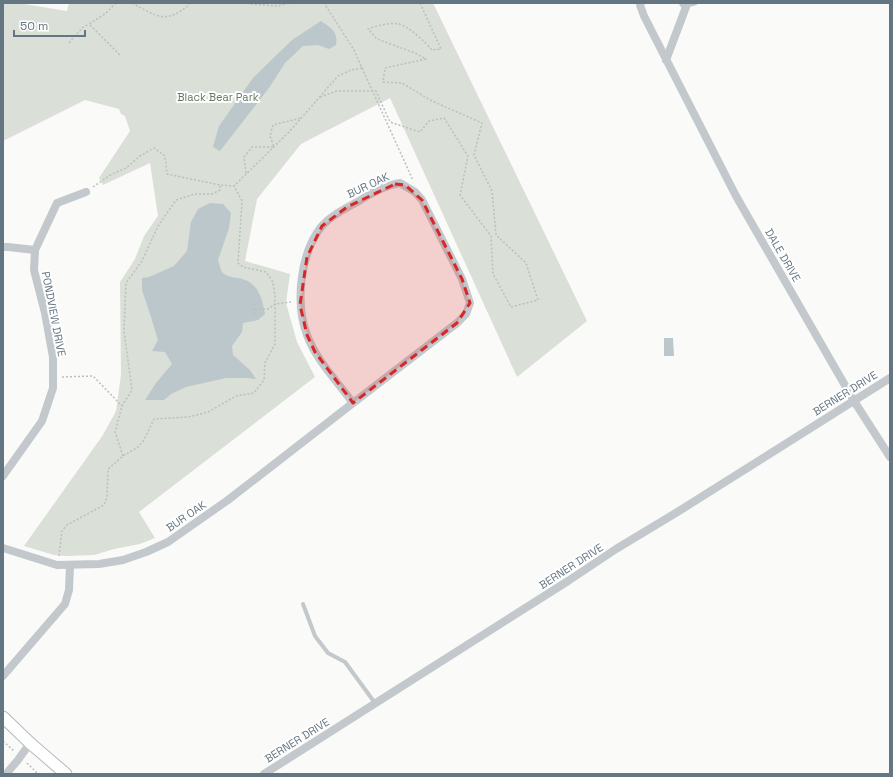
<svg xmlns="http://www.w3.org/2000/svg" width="893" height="777" viewBox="0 0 893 777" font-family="'Space Grotesk',sans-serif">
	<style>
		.green { fill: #dadfd7 }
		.water { fill: #bbc7cb }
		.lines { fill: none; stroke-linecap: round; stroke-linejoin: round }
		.secondary-casing { stroke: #b3babf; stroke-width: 13 }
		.path { stroke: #bbbfc2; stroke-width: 1.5; stroke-dasharray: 2 2; stroke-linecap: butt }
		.lane { stroke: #c3c8cc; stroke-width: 4 }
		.street { stroke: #c3c8cc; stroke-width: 8 }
		.secondary { stroke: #fff; stroke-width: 11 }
		.marked { fill: #d62828; fill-opacity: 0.2; stroke: #d62828; stroke-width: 3; stroke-dasharray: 8 5; stroke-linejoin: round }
		.labels { text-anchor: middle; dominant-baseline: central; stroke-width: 4; stroke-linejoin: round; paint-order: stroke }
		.park-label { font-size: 11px; fill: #687a64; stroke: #fff }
		.street-label { font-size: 11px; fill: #657683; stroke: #fff }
	</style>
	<rect width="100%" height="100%" fill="#fafaf8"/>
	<polygon class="green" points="3,3 18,3 67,11 69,3 433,3 587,321 517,377 390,98 301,144 257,199 245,261 290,274 286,303 297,342 315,377 139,512 155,538 140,544 114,549 94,555 67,556 54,555 24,546 103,435 116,411 121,375 120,282 135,259 144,236 158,216 150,163 103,185 99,178 130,131 125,116 121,114 119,109 85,100 3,141"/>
	<g class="water">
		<path d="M321,21C331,28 338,31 336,45L329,49L318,45L303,46L285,63L269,88L220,151L213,147L219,126L253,78L292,40Z"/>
		<path d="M210,203L223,204L231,213L229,228L218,260C219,263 220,268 222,272C228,280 244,275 253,285C261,292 263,304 265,314L258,320L243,323L242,332L232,346L233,355L250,370L256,379L248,378H226L186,387L171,394L164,400H145L156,383L172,364L165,352L152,351L158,340L151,317L142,290V278L149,277L174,266L187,251L191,222L198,209Z"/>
		<polygon points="664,338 673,338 674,356 664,356"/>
	</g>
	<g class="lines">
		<g class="secondary-casing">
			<polyline id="secondary" points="3,717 30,743 66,774"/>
		</g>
		<g class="path">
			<polyline points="116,3 105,14 89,24 121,56"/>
			<path d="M132,3C158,17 166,25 191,3"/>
			<polyline points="247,3 250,4 278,6 289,3"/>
			<polyline points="69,43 82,28 89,24"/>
			<polyline points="362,68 412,178 411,179"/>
			<path d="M320,97L337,91H376L390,122L420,132L429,121L444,118L468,156L460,195L491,236L493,274L511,307L538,300L526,263L496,235L492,191L474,155L482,123L432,101L402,83L383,82L385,68L426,59L415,53L377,39L368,29C376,26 391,22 399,24C410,27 425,42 432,50L441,49L420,3"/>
			<polyline points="246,173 244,157 252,147 274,147 270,136 273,125 301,118"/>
			<polyline points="93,187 112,174 126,168 140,156 154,148 165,156 167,174 220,185"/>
			<polyline points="254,304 255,315"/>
			<polyline points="255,310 268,309 275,304 291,302"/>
			<polyline points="62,377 93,376 122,406"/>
			<polyline points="123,456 115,432 122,406 132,390 124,331 126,283 142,261 158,226 176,200 195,194 212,194 220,190 220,185 234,186"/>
			<polyline points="59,556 62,531 67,525 104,505 107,497 108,469 123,456 138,447 144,440 154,419 188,417 208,412 236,396 254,393 264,380 265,363 275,344 275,296 273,282 266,272 243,267 238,263 242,201 234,186 289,132 338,76 351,70 362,68 354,50 324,3"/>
			<polyline points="3,741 14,751"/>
			<polyline points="27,763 38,774"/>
		</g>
		<g class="lane">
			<polyline points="686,6 696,3"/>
			<polyline points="303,604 315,636 328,653 345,662 375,703"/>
		</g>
		<g class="street">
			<polyline points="641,3 640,5 644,16 736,196 854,401 890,457"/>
			<polyline points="666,60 686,7 683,3"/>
			<polyline points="3,247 8,247 35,250"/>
			<polyline points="3,476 42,421 53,388 53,357 45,313 34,270 35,250 57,203 86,192"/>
			<path d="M3,548L57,565L99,564L123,560L146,552L168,542L228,500L353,403L457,323L466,314L470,303L462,279L422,200L415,192L400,183C386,185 371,193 359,201C346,208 330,216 321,227C300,254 295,303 307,335C316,360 337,381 353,403"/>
			<polyline points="3,676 65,604 69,590 70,565"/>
			<polyline points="6,774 18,760 30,743"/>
			<polyline points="264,774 568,581 616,549 679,511 890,378"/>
		</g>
		<use href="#secondary" class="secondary"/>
	</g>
	<path class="marked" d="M395,184L405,185L422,200L462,279L470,303L457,323L353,403L315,352L307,335L300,305L307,257L322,226L347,207Z"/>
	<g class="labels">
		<g class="park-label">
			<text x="218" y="97">Black Bear Park</text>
		</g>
		<g class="street-label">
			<text transform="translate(368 185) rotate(-25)">BUR OAK</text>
			<text transform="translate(783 255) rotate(60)">DALE DRIVE</text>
			<text transform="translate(54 314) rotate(79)">PONDVIEW DRIVE</text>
			<text transform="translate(845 393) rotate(-32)">BERNER DRIVE</text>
			<text transform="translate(186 516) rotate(-34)">BUR OAK</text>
			<text transform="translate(571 566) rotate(-33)">BERNER DRIVE</text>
			<text transform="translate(297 740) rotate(-32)">BERNER DRIVE</text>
		</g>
	</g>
	<rect width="893" height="777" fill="none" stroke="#657683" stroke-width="8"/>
	<path d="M14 30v6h71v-6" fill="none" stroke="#657683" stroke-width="2"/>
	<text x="20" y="30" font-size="12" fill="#657683" stroke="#ffffff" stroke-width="3" paint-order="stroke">50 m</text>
</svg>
